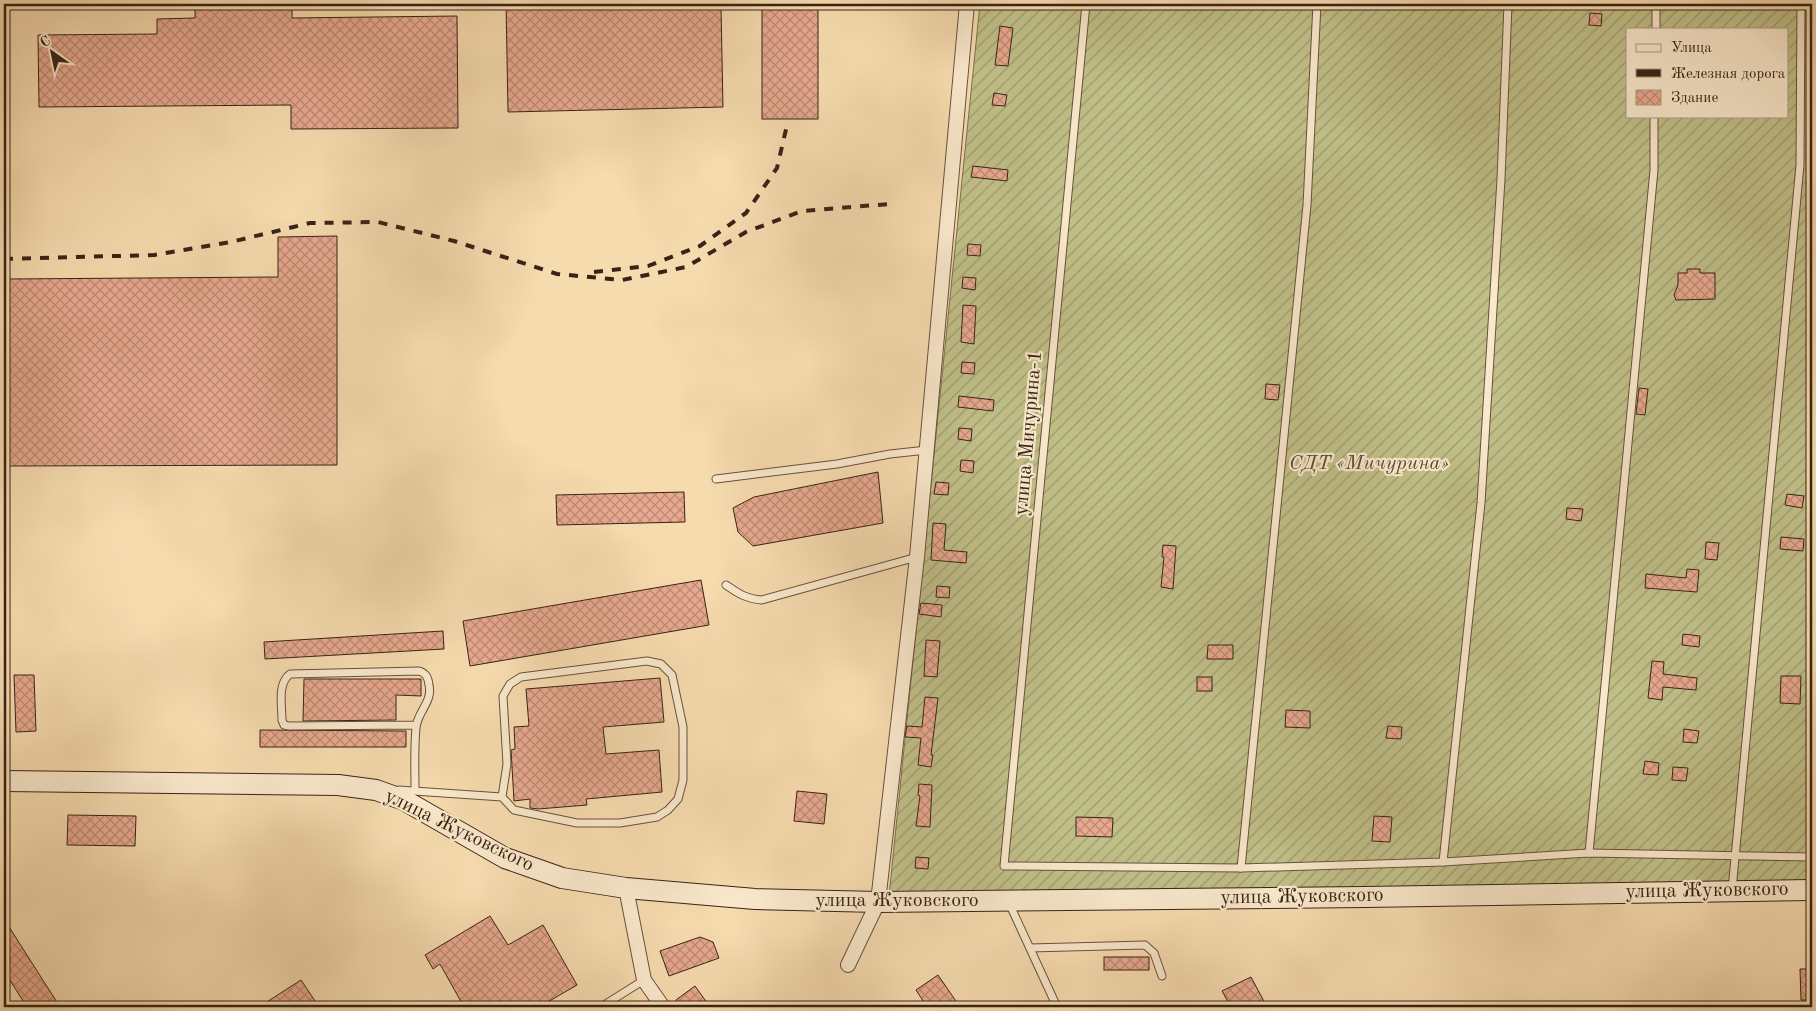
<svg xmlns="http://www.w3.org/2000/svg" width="1816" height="1011" viewBox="0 0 1816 1011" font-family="'Old Standard TT',serif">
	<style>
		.garden { fill: url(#garden-furrows); stroke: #7c714f; fill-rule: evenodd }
		.building { fill: url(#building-cross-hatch); stroke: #382316 }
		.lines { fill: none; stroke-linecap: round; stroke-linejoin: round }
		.lane-casing { stroke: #68513c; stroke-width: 9 }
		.street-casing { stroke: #68513c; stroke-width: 16 }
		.secondary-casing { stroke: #382316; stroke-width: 22 }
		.lane { stroke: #f9e8cb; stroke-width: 7 }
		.street { stroke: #f9e8cb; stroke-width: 14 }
		.secondary { stroke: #f9e8cb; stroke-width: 20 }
		.rail { stroke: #382316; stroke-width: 4; stroke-dasharray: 9 9; stroke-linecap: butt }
		.labels { text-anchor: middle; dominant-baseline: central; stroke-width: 4.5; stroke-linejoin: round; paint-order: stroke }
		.street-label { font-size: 20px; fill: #382316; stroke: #f9e8cb }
		.park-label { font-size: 20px; font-style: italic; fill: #5a4a32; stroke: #f9e8cb }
	</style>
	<defs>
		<pattern id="garden-furrows" width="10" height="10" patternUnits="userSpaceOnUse" patternTransform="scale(1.25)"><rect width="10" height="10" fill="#c0bf88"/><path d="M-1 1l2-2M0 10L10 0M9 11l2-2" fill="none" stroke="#9d9b6e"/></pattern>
		<pattern id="building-cross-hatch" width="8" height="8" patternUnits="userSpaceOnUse" patternTransform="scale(1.25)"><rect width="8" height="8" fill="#e8a98f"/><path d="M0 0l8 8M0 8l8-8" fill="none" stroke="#bd8974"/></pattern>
	</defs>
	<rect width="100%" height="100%" fill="#f6dbaf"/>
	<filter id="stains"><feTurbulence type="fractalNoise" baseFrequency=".004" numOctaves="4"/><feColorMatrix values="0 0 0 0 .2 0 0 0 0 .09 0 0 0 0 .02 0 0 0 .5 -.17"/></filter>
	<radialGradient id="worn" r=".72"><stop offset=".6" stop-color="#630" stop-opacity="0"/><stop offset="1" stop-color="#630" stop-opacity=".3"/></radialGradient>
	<path class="garden" d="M980,4H1812V885L889,896ZM1627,29H1787V116H1627Z"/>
	<g class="building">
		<polygon points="195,4 292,4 292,18 457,16 458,128 291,129 291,105 39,107 38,35 157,34 157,19 195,18"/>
		<polygon points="506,4 698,4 698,8 721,8 723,107 508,112"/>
		<rect x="762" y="4" width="56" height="115"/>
		<polygon points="1590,13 1602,14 1601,26 1589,25"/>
		<polygon points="1000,26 1013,28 1008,66 995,65"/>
		<polygon points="994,93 1007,95 1005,106 992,105"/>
		<polygon points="973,166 1008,170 1007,181 971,177"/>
		<polygon points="337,236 337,465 9,466 8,279 278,277 278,237"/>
		<polygon points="968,244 981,245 980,256 967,255"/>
		<polygon points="1687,269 1700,269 1700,273 1715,273 1715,299 1676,300 1674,295 1678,285 1678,273 1687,273"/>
		<polygon points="963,277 976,278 975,290 962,288"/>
		<polygon points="963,305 976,306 974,344 961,342"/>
		<polygon points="962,362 975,363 974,374 961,373"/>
		<polygon points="1266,384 1280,385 1278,400 1265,399"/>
		<polygon points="1639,388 1648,389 1645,415 1636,414"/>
		<polygon points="959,396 994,400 993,411 958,407"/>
		<polygon points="959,428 972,429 971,441 958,439"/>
		<polygon points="961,460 974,461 973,473 960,471"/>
		<polygon points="878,472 883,523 753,546 738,532 733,508 754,497"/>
		<polygon points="936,482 949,483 948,495 934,494"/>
		<polygon points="684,492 685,522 557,525 556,495"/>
		<polygon points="1787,494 1804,496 1802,508 1785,505"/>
		<polygon points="1567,508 1583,509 1581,521 1566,519"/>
		<polygon points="933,523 946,524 944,550 967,552 966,563 931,560"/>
		<polygon points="1781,537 1804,539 1803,551 1780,549"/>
		<polygon points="1706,542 1719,543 1717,560 1705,559"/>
		<polygon points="1163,545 1176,546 1173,589 1161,587 1164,557 1162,557"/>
		<polygon points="1687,569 1699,570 1697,592 1645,588 1646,574 1686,578"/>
		<polygon points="701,580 709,625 470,666 463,621"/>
		<polygon points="937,586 950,587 949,598 936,597"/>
		<polygon points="921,603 942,605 941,617 919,614"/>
		<polygon points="443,631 444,649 265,659 264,642"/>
		<polygon points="1683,634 1700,636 1699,647 1682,645"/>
		<polygon points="926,640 940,641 937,677 924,676"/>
		<polygon points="1208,645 1233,645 1233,659 1207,659"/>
		<polygon points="1652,661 1664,662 1663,674 1697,678 1696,690 1663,687 1662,700 1648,698"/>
		<polygon points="14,675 34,675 36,731 16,732"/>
		<polygon points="1781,676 1801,676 1800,704 1780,703"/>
		<rect x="1197" y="677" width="15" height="14"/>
		<polygon points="660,678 664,722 603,727 606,754 659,750 662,792 586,799 587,805 538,809 530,808 530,799 514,801 511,750 515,749 514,727 529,726 526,689"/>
		<polygon points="304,679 421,679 421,696 396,695 396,720 303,721"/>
		<polygon points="925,697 938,698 931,755 933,755 931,767 918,765 921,738 905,737 907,726 922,727"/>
		<polygon points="1286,710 1310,711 1310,728 1285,727"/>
		<polygon points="1388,726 1402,727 1401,739 1386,738"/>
		<polygon points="1684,729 1699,731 1697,743 1683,742"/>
		<polygon points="260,730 406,731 406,747 260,747"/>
		<polygon points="1645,761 1659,763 1658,775 1643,774"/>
		<polygon points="1673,767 1688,768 1686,781 1672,780"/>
		<polygon points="919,784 932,785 930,827 916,826 920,796 918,795"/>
		<polygon points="797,791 827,794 824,824 794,821"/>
		<polygon points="68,815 136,816 135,846 67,845"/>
		<polygon points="1374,816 1392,817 1390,842 1372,841"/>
		<polygon points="1076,817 1113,818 1112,837 1076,836"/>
		<polygon points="916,857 929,858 928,869 915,868"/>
		<polygon points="490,916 508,945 543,925 577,985 539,1007 464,1007 440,964 433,969 425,955"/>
		<polygon points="4,919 60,1007 27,1007 4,971"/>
		<polygon points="700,937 713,942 719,958 669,976 660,951"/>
		<rect x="1104" y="957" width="45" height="13"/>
		<polygon points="1800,969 1812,969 1812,1000 1801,1000"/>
		<polygon points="938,975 960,1007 927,1007 916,990"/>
		<polygon points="1251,977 1267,1007 1231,1007 1222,991"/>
		<polygon points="301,980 319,1007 259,1007"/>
		<polygon points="695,986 710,1007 681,1007 676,1000"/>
	</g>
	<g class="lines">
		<g class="lane-casing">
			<g id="lane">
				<polyline points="1086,4 1004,866 1241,868 1443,862 1589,853 1812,857"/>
				<polyline points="1656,29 1656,4"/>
				<polyline points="716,479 837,464 890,454 927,450"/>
				<path d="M726,585C739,594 747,599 762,600L917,557"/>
				<polyline points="399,790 502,797 514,810 577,823 620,823 657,817 668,810 678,799 683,780 683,727 672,675 661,664 647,661 521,677 510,684 503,696 507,764 502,797"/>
				<path d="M415,790C415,770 414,748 416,728C417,712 433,702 429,685C428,677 426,673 419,671L290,674C277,684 282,705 282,720L284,725L289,726L416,725"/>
				<polyline points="1589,853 1654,170 1654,116"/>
				<polyline points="1443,862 1481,503 1501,179 1508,4"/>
				<polyline points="1241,868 1307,205 1317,4"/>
				<polyline points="1732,890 1800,165 1801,4"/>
				<polyline points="1009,903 1057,1007"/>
				<polyline points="1030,948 1145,945 1154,953 1162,976"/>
				<polyline points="4,1004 6,1007"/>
				<polyline points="601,1007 644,980"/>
			</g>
		</g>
		<g class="street-casing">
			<g id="street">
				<polyline points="626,888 644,980 663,1007"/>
				<polyline points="848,965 878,902 917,557 967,4"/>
			</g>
		</g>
		<g class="secondary-casing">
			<polyline id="secondary" points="4,781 338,785 376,790 404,800 505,858 562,878 626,888 755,899 878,902 1365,897 1812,890"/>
		</g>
		<use href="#lane" class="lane"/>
		<use href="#street" class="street"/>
		<use href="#secondary" class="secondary"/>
		<g class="rail">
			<polyline points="4,259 154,255 231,242 310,223 378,222 454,241 557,274 622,280 686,267 746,232 802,211 889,204"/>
			<polyline points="594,272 648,266 700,246 746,213 777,168 787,125"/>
		</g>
	</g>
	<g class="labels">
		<g class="street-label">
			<text transform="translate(1029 433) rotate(-85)">улица Мичурина-1</text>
			<text transform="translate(459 831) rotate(26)">улица Жуковского</text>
			<text transform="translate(1707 891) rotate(-1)">улица Жуковского</text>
			<text transform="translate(1302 897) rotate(-1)">улица Жуковского</text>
			<text x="897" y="901">улица Жуковского</text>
		</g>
		<g class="park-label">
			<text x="1369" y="464">СДТ «Мичурина»</text>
		</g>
	</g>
	<rect width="1816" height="1011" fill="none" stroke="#f6dbaf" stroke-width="20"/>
	<rect x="5" y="5" width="1806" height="1001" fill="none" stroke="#382316" stroke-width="2.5"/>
	<rect x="10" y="10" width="1796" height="991" fill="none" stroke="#382316"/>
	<rect x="1626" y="28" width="162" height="90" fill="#f9e8cb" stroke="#ac9983"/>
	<rect x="1636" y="44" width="25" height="8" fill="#f9e8cb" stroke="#ac9983"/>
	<text x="1671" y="52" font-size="15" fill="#382316">Улица</text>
	<rect x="1636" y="69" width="25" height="8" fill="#382316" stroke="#ac9983"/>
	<text x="1671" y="78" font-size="15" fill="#382316">Железная дорога</text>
	<rect x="1636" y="90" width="25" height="15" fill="url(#building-cross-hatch)" stroke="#ac9983"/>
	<text x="1671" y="102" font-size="15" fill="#382316">Здание</text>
	<g transform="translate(52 52) rotate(327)" stroke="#f9e8cb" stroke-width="4" paint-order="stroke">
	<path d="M0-4L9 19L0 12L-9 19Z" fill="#382316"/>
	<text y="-8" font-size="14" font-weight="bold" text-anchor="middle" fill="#382316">С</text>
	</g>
	<rect width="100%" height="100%" filter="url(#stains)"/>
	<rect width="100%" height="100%" fill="url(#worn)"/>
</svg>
